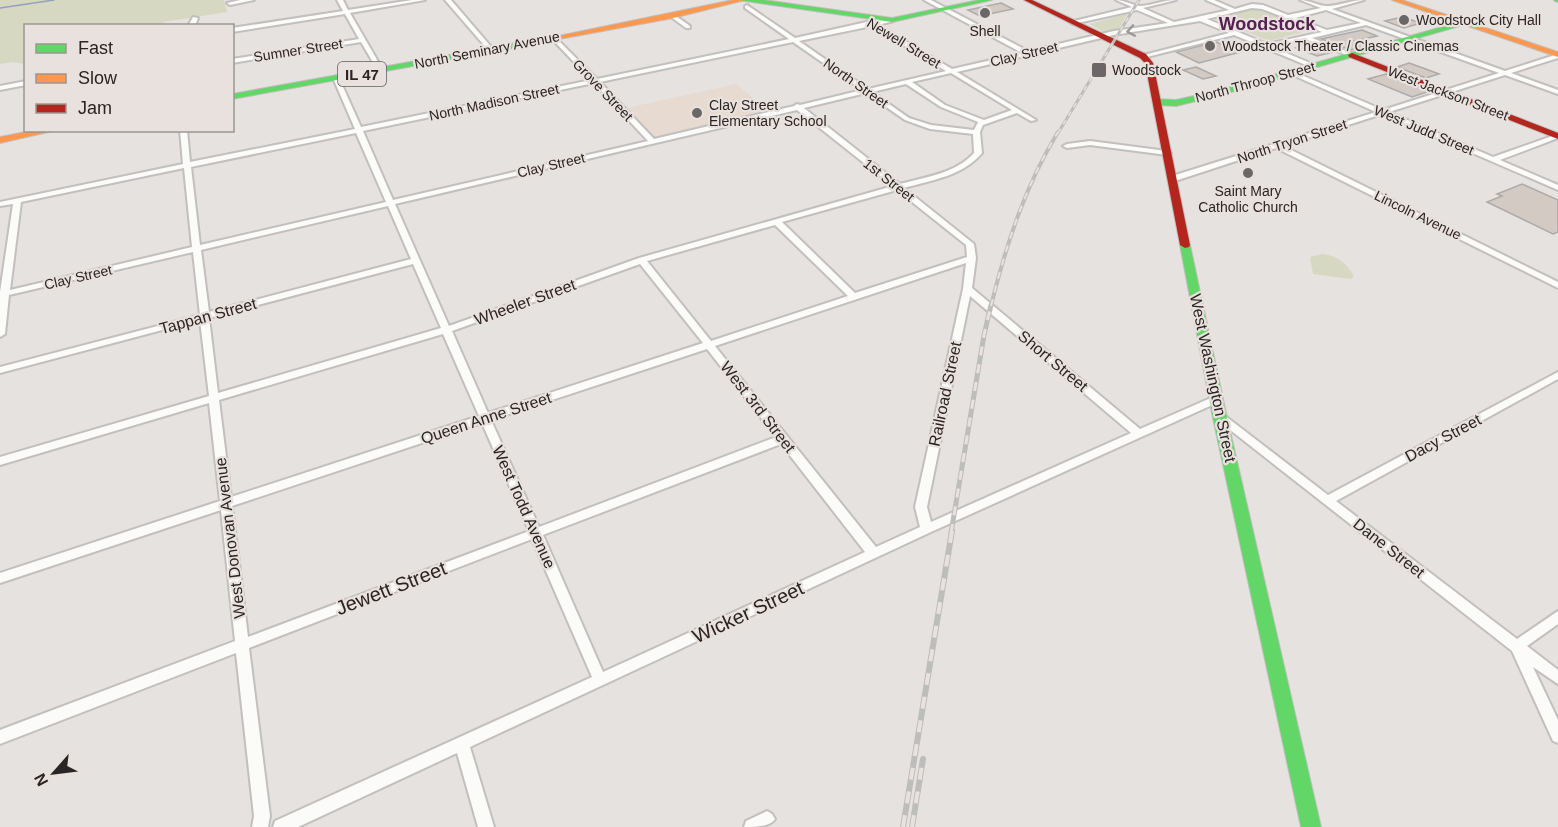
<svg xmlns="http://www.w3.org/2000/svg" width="1558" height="827" viewBox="0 0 1558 827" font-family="Arial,sans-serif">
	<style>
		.education { fill: #e7dad1 }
		.green { fill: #d6d8c1 }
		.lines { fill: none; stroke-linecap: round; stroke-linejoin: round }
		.stream { stroke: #91a2bc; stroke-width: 1.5 }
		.building { fill: #d4cac4; stroke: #adaba9; stroke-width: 1.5 }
		.street-casing { stroke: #c2bfbe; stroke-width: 4 }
		.fast-casing { stroke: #c2bfbe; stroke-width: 2 }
		.slow-casing { stroke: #c2bfbe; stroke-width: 2 }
		.jam-casing { stroke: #c2bfbe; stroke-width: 2 }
		.street { fill: #fbfbfa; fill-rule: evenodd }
		.fast { fill: #63d668; fill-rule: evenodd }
		.slow { fill: #ff974d; fill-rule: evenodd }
		.jam { fill: #b3261e; fill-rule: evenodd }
		.rail-far3-casing { stroke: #bdbdbc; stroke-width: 3 }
		.rail-far2-casing { stroke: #bdbdbc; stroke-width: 4 }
		.rail-far1-casing { stroke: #bdbdbc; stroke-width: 5 }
		.rail-casing { stroke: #bdbdbc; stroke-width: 6 }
		.rail-far3 { stroke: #e8e1dd; stroke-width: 1.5; stroke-dasharray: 5; stroke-linecap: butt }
		.rail-far2 { stroke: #e8e1dd; stroke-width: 2; stroke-dasharray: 7; stroke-linecap: butt }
		.rail-far1 { stroke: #e8e1dd; stroke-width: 3; stroke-dasharray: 9; stroke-linecap: butt }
		.rail { stroke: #e8e1dd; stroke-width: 4; stroke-dasharray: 12; stroke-linecap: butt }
		.oneway { stroke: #9c9b9a }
		.poi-dot { fill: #6a6766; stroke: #e8e1dd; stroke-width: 2 }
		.labels { text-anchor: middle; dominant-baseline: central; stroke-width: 4.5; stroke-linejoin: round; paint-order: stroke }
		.far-poi-label { font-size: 14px; fill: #282524; stroke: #e8e1dd; text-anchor: start }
		.far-street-label { font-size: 14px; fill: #282524; stroke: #e8e1dd }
		.shield { fill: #e8e1dd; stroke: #625d5c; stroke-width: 1.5 }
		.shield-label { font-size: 15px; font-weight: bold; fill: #282524 }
		.street-label { font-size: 16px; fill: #282524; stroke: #e8e1dd }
		.far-district-label { font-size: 18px; font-weight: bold; fill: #542151; stroke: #e8e1dd }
		.near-street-label { font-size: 20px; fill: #282524; stroke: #e8e1dd }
	</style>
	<rect width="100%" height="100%" fill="#e5e2e0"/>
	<polygon class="education" points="736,84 771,112 652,141 622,109"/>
	<g class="green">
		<polygon points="0,0 224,0 227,12 163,22 163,25 26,26 25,64 13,62 0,64"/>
		<polygon points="1256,9 1311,29 1310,30 1269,41 1215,19"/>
		<polygon points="1127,14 1118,30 1104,32 1090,24"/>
		<path d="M1322,254C1337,255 1347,264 1354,276L1351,279L1313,274L1310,257Z"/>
	</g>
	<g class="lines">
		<polyline class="stream" points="0,8 54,0"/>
	</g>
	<g class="building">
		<polygon points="1001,3 1013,9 980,16 968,10"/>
		<polygon points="1402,17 1421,23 1404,28 1385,21"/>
		<polygon points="1362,30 1377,36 1355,41 1367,46 1351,50 1321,39"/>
		<polygon points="1216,42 1240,52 1199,63 1176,52"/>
		<polygon points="1311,44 1333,52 1317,56 1296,48"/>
		<polygon points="1409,63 1423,68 1439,74 1426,78 1397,67"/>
		<polygon points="1196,67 1216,76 1203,79 1183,70"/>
		<polygon points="1386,74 1430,91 1412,97 1368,79"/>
		<polygon points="1522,184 1558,200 1558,232 1553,234 1487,202 1502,196 1497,194"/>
	</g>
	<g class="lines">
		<g class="street-casing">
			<g id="street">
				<polygon points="240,0 254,0 230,5 227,3"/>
				<polygon points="337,0 343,0 348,10 412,0 425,0 350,13 383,70 382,71 378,71 361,42 232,63 232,59 359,39 345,14 232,32 232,28 343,11"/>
				<polygon points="445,0 451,0 493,49 493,51 489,51"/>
				<path d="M924,0H931L1028,51L1114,31L1168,23L1137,10L1073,24L1070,22L1132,7L1116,0C1125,0 1133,6 1141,6C1153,5 1163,0 1176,0L1143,8L1174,22L1229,10L1206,0H1214L1235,9L1252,4L1263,5L1288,15L1321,8L1300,0C1310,0 1320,7 1329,6C1341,5 1352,0 1364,0L1332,9L1505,71L1558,54V58L1511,73L1558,90V94L1505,75L1389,112L1493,157L1558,134V138L1500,160L1558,185V190L1382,114L1283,146L1558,282V288L1276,148L1175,181H1169V177L1376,112L1288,73V71H1292L1383,110L1499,73L1366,25L1312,38L1354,54V56L1352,57L1305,39L1272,47L1315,65V67L1313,68L1234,35L1143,58L1140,56L1229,33L1200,21L1114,35L957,72L1036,120L1031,121L1017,113L983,125L980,132L982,153C963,176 932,180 904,188L974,244L976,258L972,288L1140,429L1213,397H1221L1222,399L1221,401L931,532L470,747L494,827H478L457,753L298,827H273L275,821L592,677L532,539L249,648L270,816L268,827H252L254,816L236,653L0,744V730L235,641L221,510L0,583V573L220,501L209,403L0,465V457L209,396L200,320L0,373V367L200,315L193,252L9,295L5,334L0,337V292L13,204L0,206V202L183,164L180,130H187L190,162L355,129L333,78L336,76L339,78L361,127L591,80L552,39L551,38L554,36L597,79L789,39L745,8V6L747,5L795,38L871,21L894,19V21L878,25L952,69L1022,53ZM1252,8L1262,9L1322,32L1267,44L1207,19ZM1326,10L1361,23L1327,30L1296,18ZM872,26L946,71L868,89L799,41ZM793,42L862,90L800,105L797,104L794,106L654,139L600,82ZM951,73L1012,110L984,120L945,105L912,82ZM594,83L648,141L393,200L363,131ZM906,84L941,107L978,122L974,130L931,125L909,118L872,92ZM866,93L905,120L930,129L973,134L974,153C956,173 926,177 900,184L804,108ZM797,110L893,186L639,258L449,326L395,204ZM356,133L386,202L200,245L191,167ZM184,168L192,247L10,290L21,202ZM897,190L966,245L967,257L855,293L782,222ZM388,206L411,259L209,312L201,250ZM775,225L848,296L711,341L647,261ZM966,263L963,289L915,507L920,527L876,547L715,346ZM413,264L441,328L218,393L209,318ZM640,264L703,343L488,413L452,331ZM970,296L1131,433L931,522L927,507ZM443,334L479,416L231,497L219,400ZM707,349L776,437L539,527L491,420ZM482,423L529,531L248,637L232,506ZM781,444L865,552L603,672L543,535Z"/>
				<polygon points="673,14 690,26 690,28 686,28 671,17 670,16"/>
				<polygon points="193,17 198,18 195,26 188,26"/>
				<polygon points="26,81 26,85 0,90 0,86"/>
				<polygon points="1090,141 1167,151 1171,153 1167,155 1090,145 1067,148 1063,146 1067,144"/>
				<polygon points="1558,372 1558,379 1336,501 1517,639 1558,611 1558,624 1527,646 1558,670 1558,684 1533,667 1558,720 1558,743 1553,741 1512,651 1215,418 1220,414 1224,415 1328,495"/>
				<path d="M767,811L772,814L775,819C770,827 755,827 744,827L746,821Z"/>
			</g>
		</g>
		<g class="fast-casing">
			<g id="fast">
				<polygon points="738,0 764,0 892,18 979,0 992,0 892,22"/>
				<polygon points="1554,0 1558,0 1558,2 1555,1"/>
				<polygon points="1463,21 1470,23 1221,95 1176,106 1157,105 1153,102 1157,99 1176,100 1216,91"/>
				<polygon points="543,38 547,40 546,42 232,99 232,94"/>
				<polygon points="1185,242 1190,245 1227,418 1321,827 1301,827 1213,418 1180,245"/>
			</g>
		</g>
		<g class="slow-casing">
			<g id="slow">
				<polygon points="733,0 745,0 673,18 543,42 539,40"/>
				<polygon points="1392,0 1402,0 1558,52 1558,57"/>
				<polygon points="36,130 57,130 0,143 0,137"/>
			</g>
		</g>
		<g class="jam-casing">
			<g id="jam">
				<polygon points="1024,0 1032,0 1146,54 1153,63 1190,245 1189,247 1185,248 1180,245 1145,63 1140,58"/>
				<polygon points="1352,53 1558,133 1558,139 1349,57 1348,55"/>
			</g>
		</g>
		<use href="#street" class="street"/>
		<use href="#fast" class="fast"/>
		<use href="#slow" class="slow"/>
		<use href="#jam" class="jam"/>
		<g class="rail-far3-casing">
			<polyline id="rail-far3" points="1058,133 1139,0"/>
		</g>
		<g class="rail-far2-casing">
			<path id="rail-far2" d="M991,306C1006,245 1025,186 1058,132"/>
		</g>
		<g class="rail-far1-casing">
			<polyline id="rail-far1" points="951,533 984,335 991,305"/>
		</g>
		<g class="rail-casing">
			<g id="rail">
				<polyline points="903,827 952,531"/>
				<polyline points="912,827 923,759"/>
			</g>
		</g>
		<use href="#rail-far3" class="rail-far3"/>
		<use href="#rail-far2" class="rail-far2"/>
		<use href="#rail-far1" class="rail-far1"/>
		<use href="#rail" class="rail"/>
	</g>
	<defs><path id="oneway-chevron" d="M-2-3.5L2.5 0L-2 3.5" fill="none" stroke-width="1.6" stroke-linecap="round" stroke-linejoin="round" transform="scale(1.5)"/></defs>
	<use class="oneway" href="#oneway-chevron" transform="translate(1131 31) rotate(171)"/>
	<g class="poi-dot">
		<circle cx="985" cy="13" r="6"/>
		<circle cx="1404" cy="20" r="6"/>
		<circle cx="1210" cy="46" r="6"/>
		<rect x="1091" y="62" width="16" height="16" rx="3"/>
		<circle cx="697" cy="113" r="6"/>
		<circle cx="1248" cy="173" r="6"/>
	</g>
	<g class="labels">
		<g class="far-poi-label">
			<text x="1416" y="20">Woodstock City Hall</text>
			<text x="985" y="31" text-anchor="middle">Shell</text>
			<text x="1222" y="46">Woodstock Theater / Classic Cinemas</text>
			<text x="1112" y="70">Woodstock</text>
			<text x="709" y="105">Clay Street<tspan x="709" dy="16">Elementary School</tspan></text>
			<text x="1248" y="191" text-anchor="middle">Saint Mary<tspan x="1248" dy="16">Catholic Church</tspan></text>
		</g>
		<g class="far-street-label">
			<text transform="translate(904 43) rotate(31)">Newell Street</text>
			<text transform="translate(298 50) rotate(-9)">Sumner Street</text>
			<text transform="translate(487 50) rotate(-11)">North Seminary Avenue</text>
			<text transform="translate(1024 54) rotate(-13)">Clay Street</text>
			<text transform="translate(1255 82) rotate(-15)">North Throop Street</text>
			<text transform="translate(856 83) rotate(35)">North Street</text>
			<text transform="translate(603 90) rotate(46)">Grove Street</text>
			<text transform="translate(1448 93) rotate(21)">West Jackson Street</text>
			<text transform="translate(494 102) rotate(-12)">North Madison Street</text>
			<text transform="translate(1424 130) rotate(23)">West Judd Street</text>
			<text transform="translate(1292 141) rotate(-18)">North Tryon Street</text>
			<text transform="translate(551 165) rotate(-13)">Clay Street</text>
			<text transform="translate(889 180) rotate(38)">1st Street</text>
			<text transform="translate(1418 215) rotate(26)">Lincoln Avenue</text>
			<text transform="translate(78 277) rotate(-13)">Clay Street</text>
		</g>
		<rect class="shield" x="338" y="62" width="48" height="24" rx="4.5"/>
		<g class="shield-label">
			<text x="362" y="74">IL 47</text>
		</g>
		<g class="street-label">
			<text transform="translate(525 302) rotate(-20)">Wheeler Street</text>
			<text transform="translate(208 316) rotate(-15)">Tappan Street</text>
			<text transform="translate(1053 361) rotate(40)">Short Street</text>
			<text transform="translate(1213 378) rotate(78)">West Washington Street</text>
			<text transform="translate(945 394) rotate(-78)">Railroad Street</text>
			<text transform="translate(758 407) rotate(52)">West 3rd Street</text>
			<text transform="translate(486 418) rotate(-18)">Queen Anne Street</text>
			<text transform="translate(1443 438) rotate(-28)">Dacy Street</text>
			<text transform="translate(524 507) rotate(66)">West Todd Avenue</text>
			<text transform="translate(230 538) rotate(-97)">West Donovan Avenue</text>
			<text transform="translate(1389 548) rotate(38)">Dane Street</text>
		</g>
		<g class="far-district-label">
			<text x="1267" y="24">Woodstock</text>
		</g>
		<g class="near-street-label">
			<text transform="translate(391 588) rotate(-21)">Jewett Street</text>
			<text transform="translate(748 612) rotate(-25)">Wicker Street</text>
		</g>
	</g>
	<rect x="24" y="24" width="210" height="108" fill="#e8e1dd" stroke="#9b9693" stroke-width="1.5"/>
	<rect x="36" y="44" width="30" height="9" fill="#63d668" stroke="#9b9693" stroke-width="1.5"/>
	<text x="78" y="54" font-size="18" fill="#282524">Fast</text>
	<rect x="36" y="74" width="30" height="9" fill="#ff974d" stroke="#9b9693" stroke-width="1.5"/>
	<text x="78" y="84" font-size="18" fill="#282524">Slow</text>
	<rect x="36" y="104" width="30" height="9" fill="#b3261e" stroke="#9b9693" stroke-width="1.5"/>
	<text x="78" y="114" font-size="18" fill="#282524">Jam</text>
	<g transform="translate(54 773) rotate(242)" stroke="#e8e1dd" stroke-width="4.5" paint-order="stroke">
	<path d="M0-4.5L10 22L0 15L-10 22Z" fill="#282524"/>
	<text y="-9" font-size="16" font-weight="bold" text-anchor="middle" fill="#282524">N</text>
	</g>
</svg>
